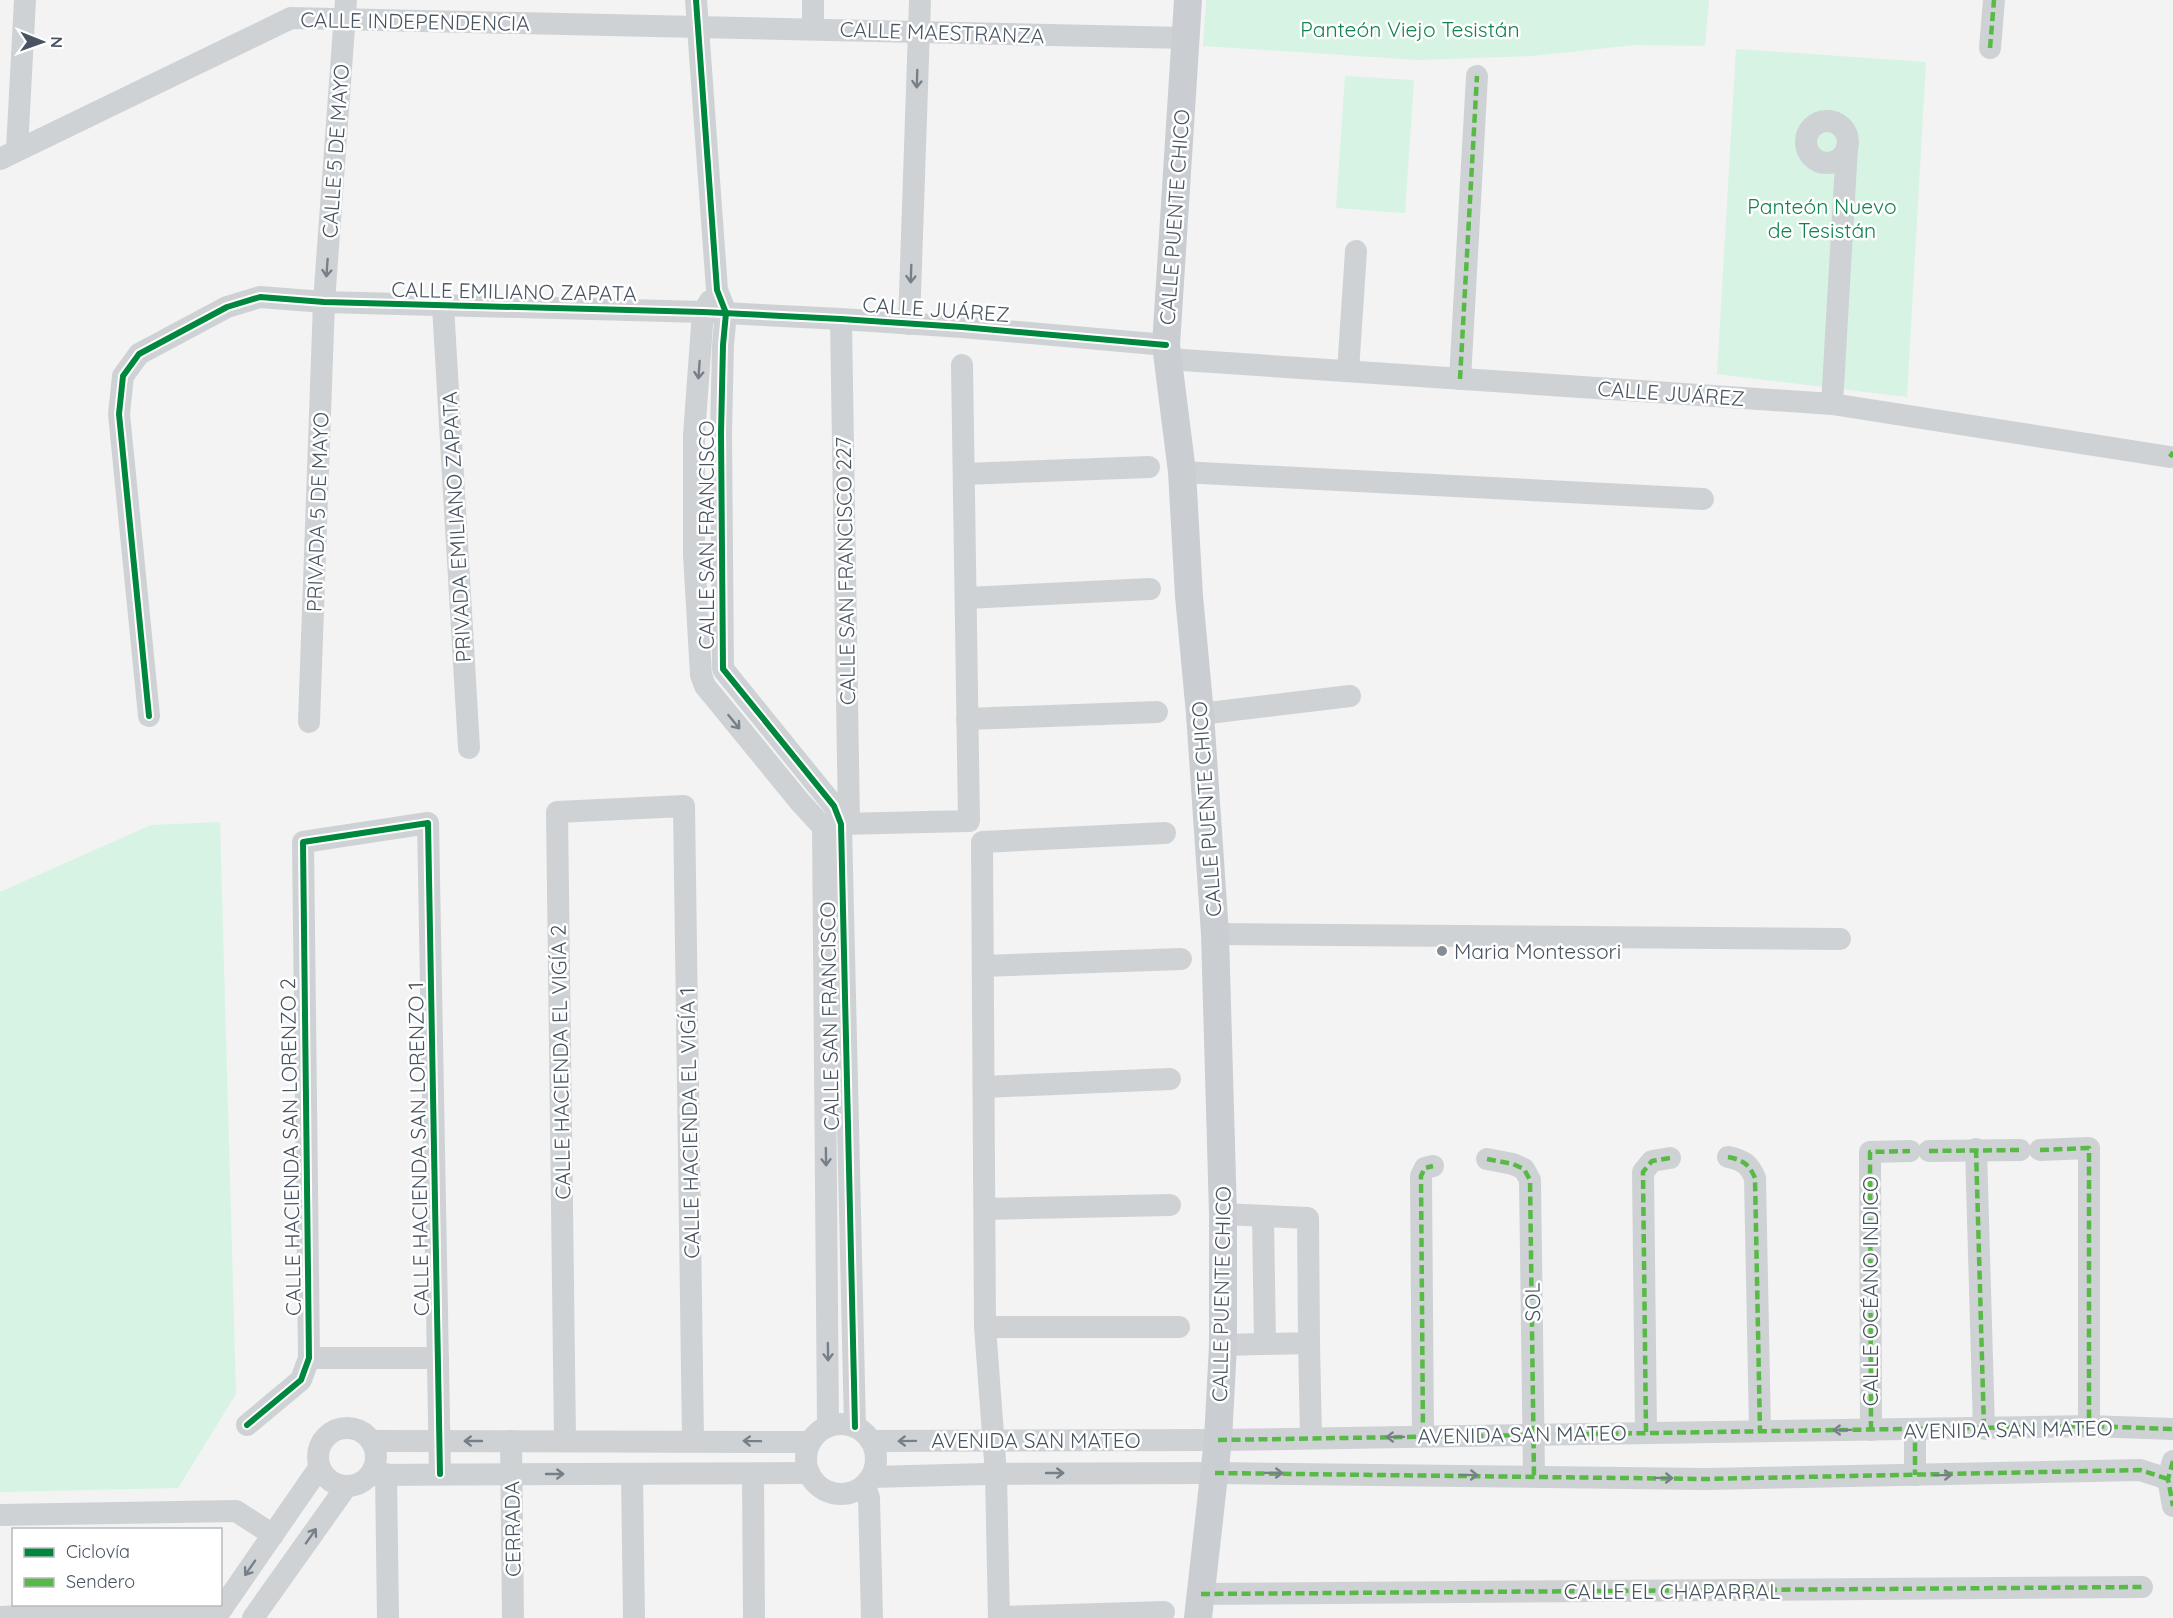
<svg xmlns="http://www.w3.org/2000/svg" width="2173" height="1618" viewBox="0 0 2173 1618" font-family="Quicksand,sans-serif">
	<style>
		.green { fill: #d7f3e3 }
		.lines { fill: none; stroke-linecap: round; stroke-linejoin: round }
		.minor { stroke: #cfd2d4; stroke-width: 22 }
		.major { stroke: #caced2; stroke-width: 28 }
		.quiet { stroke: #58b947; stroke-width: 4.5; stroke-dasharray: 9 4.5; stroke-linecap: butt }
		.cycleway-casing { stroke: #fff; stroke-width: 10 }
		.cycleway { stroke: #00873e; stroke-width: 6 }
		.oneway { stroke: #778089 }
		.poi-dot { fill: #848c94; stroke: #fff; stroke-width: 2 }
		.labels { text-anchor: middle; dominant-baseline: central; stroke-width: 5; stroke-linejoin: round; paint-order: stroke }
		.street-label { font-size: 21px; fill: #485461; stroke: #fff }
		.park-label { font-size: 21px; fill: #128350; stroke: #fff }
		.poi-label { font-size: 21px; fill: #485461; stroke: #fff; text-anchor: start }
	</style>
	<rect width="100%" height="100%" fill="#f3f3f3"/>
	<g class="green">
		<polygon points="1206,0 1709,0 1705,46 1635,45 1532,56 1418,60 1203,46"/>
		<polygon points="1736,49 1926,62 1907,397 1717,374"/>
		<polygon points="1345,76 1414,80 1405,213 1336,208"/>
		<polygon points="220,822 236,1394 178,1488 0,1492 0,892 151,825"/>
	</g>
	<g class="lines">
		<g class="minor">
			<polyline points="696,0 717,290 726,313 723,345 721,433 723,669 834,806 841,824 855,1427"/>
			<polyline points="813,28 813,0"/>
			<polyline points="1990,48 1994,0"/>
			<circle cx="1827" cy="142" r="21"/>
			<polyline points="17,149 25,0"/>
			<polyline points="0,159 291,18 1185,38"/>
			<polyline points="710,301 703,312 694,435 694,555 701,675 705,686 715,698 800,802 823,827 828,1426"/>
			<polyline points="443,306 469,748"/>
			<polyline points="841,319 849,824"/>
			<polyline points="909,324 920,0"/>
			<polyline points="1168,359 1832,404 2170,457"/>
			<polyline points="1348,371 1356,251"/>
			<polyline points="1460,379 1477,76"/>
			<polyline points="1832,404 1847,147"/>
			<polyline points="1182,472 1703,499"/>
			<polyline points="964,474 1149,467"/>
			<polyline points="966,598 1150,589"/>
			<polyline points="1200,714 1350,696"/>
			<polyline points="149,716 119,414 123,376 139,354 227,307 260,297 324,302 703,312 841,319 962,327 1166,345"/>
			<polyline points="967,719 1157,712"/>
			<polyline points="309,722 324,302 346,0"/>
			<polyline points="826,826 841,824 969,821 962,365"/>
			<polyline points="1215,934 1840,939"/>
			<polyline points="983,966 1181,959"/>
			<polyline points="984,1087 1170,1079"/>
			<polyline points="1976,1149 1984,1429"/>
			<polyline points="2040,1150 2089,1148 2089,1426"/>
			<polyline points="1929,1151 2020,1150"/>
			<path d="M1728,1157C1743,1160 1749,1164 1755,1178L1760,1431"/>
			<polyline points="1487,1159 1513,1164 1524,1169 1530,1180 1534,1476"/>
			<polyline points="985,1209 1170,1205"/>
			<polyline points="1263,1217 1265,1344"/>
			<polyline points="985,1327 1179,1327"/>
			<polyline points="1309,1343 1311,1438"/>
			<polyline points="1223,1345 1309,1343 1308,1218 1223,1214"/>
			<polyline points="309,1358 438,1358"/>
			<circle cx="841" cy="1459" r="35"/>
			<polyline points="247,1425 301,1380 309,1358 303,842 428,823 440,1474"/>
			<circle cx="347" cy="1457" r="29"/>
			<polyline points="1915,1429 1915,1475"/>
			<polyline points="1871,1430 1870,1152 1910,1151"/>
			<polyline points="1646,1432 1643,1172 1652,1161 1670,1158"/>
			<polyline points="1423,1436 1421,1176 1425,1168 1433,1166"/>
			<polyline points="371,1441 810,1442"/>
			<polyline points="511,1441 513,1618"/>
			<polyline points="565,1441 557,812 684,806 693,1440"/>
			<polyline points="871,1441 1218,1440 2089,1426 2173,1429"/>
			<polyline points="2173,1461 2168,1479 2173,1506"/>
			<polyline points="386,1474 388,1618"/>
			<polyline points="632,1474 634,1618"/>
			<polyline points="753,1474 754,1618"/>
			<polyline points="371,1475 809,1473"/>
			<polyline points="871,1477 986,1474 1215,1473 1705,1479 2140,1470 2168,1479"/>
			<polyline points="865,1485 869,1498 872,1618"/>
			<polyline points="0,1515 236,1511 273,1535"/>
			<polyline points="1201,1594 2142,1587"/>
			<polyline points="0,1617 223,1607"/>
			<polyline points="216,1617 319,1468"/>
			<polyline points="999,1617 1164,1612"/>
			<polyline points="253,1618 346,1487"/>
			<polyline points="999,1618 996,1474 985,1327 982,842 1165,833"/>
		</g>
		<polyline class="major" points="1188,0 1166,345 1182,472 1189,596 1200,714 1215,934 1223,1214 1223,1345 1218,1440 1198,1618"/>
		<g class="quiet">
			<polyline points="1990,48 1994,0"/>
			<polyline points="1460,379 1477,76"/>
			<polyline points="2170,457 2173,452"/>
			<polyline points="1976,1149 1984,1429"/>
			<polyline points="2040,1150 2089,1148 2089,1426"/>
			<polyline points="1929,1151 2020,1150"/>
			<path d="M1728,1157C1743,1160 1749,1164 1755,1178L1760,1431"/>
			<polyline points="1487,1159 1513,1164 1524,1169 1530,1180 1534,1476"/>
			<polyline points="1915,1429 1915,1475"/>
			<polyline points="1871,1430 1870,1152 1910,1151"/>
			<polyline points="1646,1432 1643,1172 1652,1161 1670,1158"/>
			<polyline points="1423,1436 1421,1176 1425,1168 1433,1166"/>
			<polyline points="1218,1440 2089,1426 2173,1429"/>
			<polyline points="2173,1461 2168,1479 2173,1506"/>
			<polyline points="1215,1473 1705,1479 2140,1470 2168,1479"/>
			<polyline points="1201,1594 2142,1587"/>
		</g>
		<g class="cycleway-casing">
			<g id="cycleway">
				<polyline points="696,0 717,290 726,313 723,345 721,433 723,669 834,806 841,824 855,1427"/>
				<polyline points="149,716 119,414 123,376 139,354 227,307 260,297 324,302 703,312 841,319 962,327 1166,345"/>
				<polyline points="247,1425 301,1380 309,1358 303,842 428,823 440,1474"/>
			</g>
		</g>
		<use href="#cycleway" class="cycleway"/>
	</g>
	<defs><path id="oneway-shaft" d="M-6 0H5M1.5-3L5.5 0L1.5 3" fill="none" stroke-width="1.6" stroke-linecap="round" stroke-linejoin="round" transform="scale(1.5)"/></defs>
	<g class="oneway">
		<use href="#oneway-shaft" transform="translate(917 79) rotate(92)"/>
		<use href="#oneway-shaft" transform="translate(327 268) rotate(94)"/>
		<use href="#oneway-shaft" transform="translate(911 274) rotate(92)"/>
		<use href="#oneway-shaft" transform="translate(699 370) rotate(94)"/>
		<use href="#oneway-shaft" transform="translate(734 722) rotate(51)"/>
		<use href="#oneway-shaft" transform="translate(826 1157) rotate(89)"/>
		<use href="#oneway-shaft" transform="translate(828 1352) rotate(89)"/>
		<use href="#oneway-shaft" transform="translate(1842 1430) rotate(179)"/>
		<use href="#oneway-shaft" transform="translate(1395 1437) rotate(179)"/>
		<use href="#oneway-shaft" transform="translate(473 1441) rotate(180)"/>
		<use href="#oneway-shaft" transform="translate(752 1441) rotate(-179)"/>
		<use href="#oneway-shaft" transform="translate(907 1441) rotate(179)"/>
		<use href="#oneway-shaft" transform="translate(1055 1473)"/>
		<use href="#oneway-shaft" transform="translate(1274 1473) rotate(1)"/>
		<use href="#oneway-shaft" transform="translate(555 1474)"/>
		<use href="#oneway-shaft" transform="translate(1469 1475) rotate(1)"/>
		<use href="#oneway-shaft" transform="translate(1943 1475) rotate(-1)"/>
		<use href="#oneway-shaft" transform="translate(1664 1478) rotate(1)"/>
		<use href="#oneway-shaft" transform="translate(311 1536) rotate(-55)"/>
		<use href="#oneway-shaft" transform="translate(250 1568) rotate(125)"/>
	</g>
	<circle class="poi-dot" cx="1442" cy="951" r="6"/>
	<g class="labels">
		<g class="street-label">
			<text transform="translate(415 21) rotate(1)">CALLE INDEPENDENCIA</text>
			<text transform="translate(942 32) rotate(2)">CALLE MAESTRANZA</text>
			<text transform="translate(335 151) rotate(-86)">CALLE 5 DE MAYO</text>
			<text transform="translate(1174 217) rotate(-86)">CALLE PUENTE CHICO</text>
			<text transform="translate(514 291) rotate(1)">CALLE EMILIANO ZAPATA</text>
			<text transform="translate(936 309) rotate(4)">CALLE JUÁREZ</text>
			<text transform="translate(1671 393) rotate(4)">CALLE JUÁREZ</text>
			<text transform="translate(317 512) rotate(-88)">PRIVADA 5 DE MAYO</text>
			<text transform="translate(456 527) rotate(-93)">PRIVADA EMILIANO ZAPATA</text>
			<text transform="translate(706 535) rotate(-90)">CALLE SAN FRANCISCO</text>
			<text transform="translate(845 571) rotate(-91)">CALLE SAN FRANCISCO 227</text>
			<text transform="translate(1206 809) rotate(-94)">CALLE PUENTE CHICO</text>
			<text transform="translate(829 1016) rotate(-91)">CALLE SAN FRANCISCO</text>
			<text transform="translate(560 1062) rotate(-91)">CALLE HACIENDA EL VIGÍA 2</text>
			<text transform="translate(689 1123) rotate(-91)">CALLE HACIENDA EL VIGÍA 1</text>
			<text transform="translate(290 1147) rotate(-91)">CALLE HACIENDA SAN LORENZO 2</text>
			<text transform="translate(418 1149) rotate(-91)">CALLE HACIENDA SAN LORENZO 1</text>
			<text transform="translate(1870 1291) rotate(-90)">CALLE OCÉANO INDICO</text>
			<text transform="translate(1221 1294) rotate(-89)">CALLE PUENTE CHICO</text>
			<text transform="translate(1532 1302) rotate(-91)">SOL</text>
			<text transform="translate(2008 1429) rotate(-1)">AVENIDA SAN MATEO</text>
			<text transform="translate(1522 1434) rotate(-1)">AVENIDA SAN MATEO</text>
			<text x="1036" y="1440">AVENIDA SAN MATEO</text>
			<text transform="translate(512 1529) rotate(-91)">CERRADA</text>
			<text x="1672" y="1591">CALLE EL CHAPARRAL</text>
		</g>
		<g class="park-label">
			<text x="1410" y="29">Panteón Viejo Tesistán</text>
			<text x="1822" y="206">Panteón Nuevo<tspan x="1822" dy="24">de Tesistán</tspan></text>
		</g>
		<g class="poi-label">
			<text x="1454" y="951">Maria Montessori</text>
		</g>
	</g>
	<rect x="12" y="1528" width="210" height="78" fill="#ffffff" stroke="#b6bbc0" stroke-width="1.5"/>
	<rect x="24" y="1548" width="30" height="9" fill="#00873e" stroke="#b6bbc0" stroke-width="1.5"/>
	<text x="66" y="1558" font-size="18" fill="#485461">Ciclovía</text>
	<rect x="24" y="1578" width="30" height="9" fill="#58b947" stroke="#b6bbc0" stroke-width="1.5"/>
	<text x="66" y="1588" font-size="18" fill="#485461">Sendero</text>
	<g transform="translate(42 42) rotate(91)" stroke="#ffffff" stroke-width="4.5" paint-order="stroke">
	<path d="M0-4.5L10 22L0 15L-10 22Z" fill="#485461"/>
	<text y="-9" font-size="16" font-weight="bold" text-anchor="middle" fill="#485461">N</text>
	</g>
</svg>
